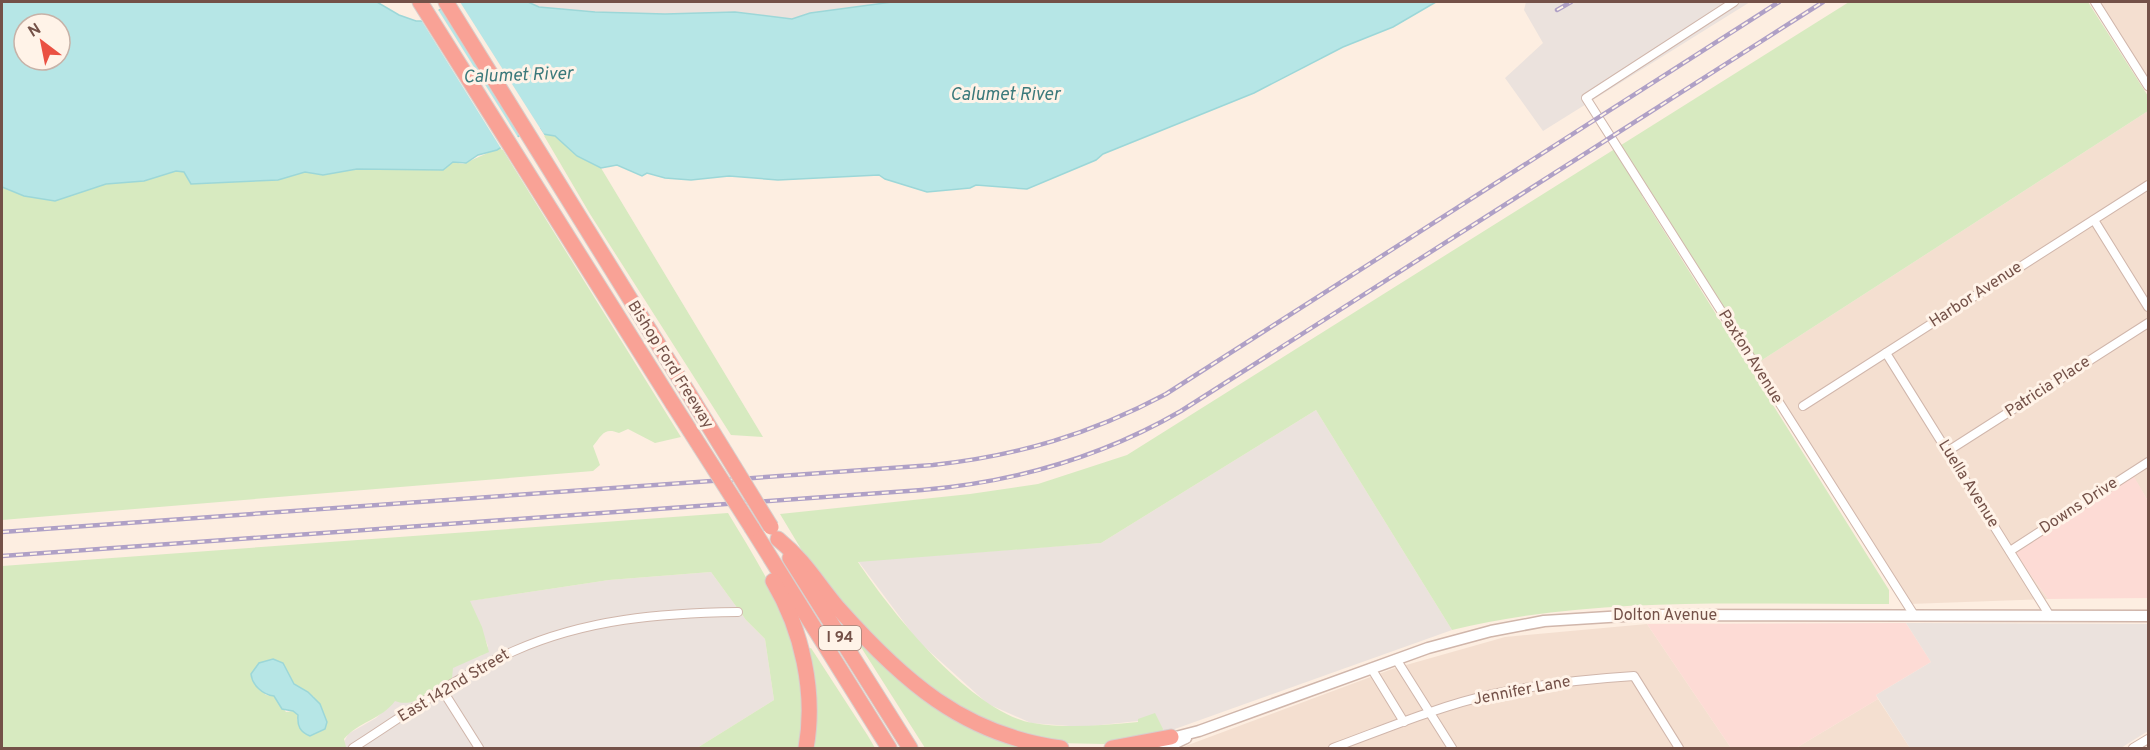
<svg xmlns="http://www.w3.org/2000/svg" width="2150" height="750" viewBox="0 0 2150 750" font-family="Overpass,sans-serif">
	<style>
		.residential { fill: #f4dfd0 }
		.commercial { fill: #fddbd5 }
		.industrial { fill: #ebe2dd }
		.green { fill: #d7eac0; fill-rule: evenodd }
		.water { fill: #b6e6e6; stroke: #9cd7d8; stroke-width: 1.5; fill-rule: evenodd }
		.pier { fill: #fdeee1 }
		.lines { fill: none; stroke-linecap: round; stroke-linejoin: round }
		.minor-casing { stroke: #d0b6ab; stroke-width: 10 }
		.tertiary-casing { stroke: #d0b6ab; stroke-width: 13 }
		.motorway-casing { stroke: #d8cecc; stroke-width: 17 }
		.minor { stroke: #fff; stroke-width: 8 }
		.tertiary { stroke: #fff; stroke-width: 10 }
		.motorway { stroke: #f9a296; stroke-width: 15 }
		.rail-casing { stroke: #afa0c6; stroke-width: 4.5 }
		.rail { stroke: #fff3e8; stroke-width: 2; stroke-dasharray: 7; stroke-linecap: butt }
		.motorway-bridge-casing { stroke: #d8cecc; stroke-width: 17; stroke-linecap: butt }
		.motorway-bridge { stroke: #f9a296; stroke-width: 15 }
		.labels { text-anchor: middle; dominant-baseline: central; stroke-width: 6; stroke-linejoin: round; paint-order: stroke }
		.shield { fill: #fff3e8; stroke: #9e8278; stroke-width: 1.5 }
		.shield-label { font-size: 15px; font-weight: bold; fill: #745148 }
		.street-label { font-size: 16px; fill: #745148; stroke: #fff3e8 }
		.water-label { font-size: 18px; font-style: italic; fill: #3b797b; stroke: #fff3e8 }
	</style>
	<rect width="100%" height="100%" fill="#fdeee1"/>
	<g class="residential">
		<polygon points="2098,2 2148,2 2148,80"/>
		<polygon points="2148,111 2148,501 2133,476 2014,552 2048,599 1910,604 1759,362"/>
		<polygon points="1647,624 1731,748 1180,748 1392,669 1505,637"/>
		<polygon points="1878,699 1910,748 1796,748"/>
	</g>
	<g class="commercial">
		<polygon points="2133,475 2148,501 2148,598 2048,599 2014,552"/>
		<polygon points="1906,623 1931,662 1876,695 1878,699 1796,748 1731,748 1647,624"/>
	</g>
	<g class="industrial">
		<polygon points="528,2 892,2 810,13 792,19 735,12 665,14 595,12 539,7"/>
		<polygon points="1526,2 1750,2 1543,131 1505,78 1543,43 1524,10"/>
		<polygon points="1316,410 1452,630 1161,734 1138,721 1082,727 1031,723 988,704 918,641 858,561 1101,543"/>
		<polygon points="711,572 746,620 765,639 774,700 697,748 347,748 343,744 348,734 376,718 395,700 470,658 481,656 488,646 469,601 609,580"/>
		<polygon points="1906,623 2148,624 2148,731 2121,748 1910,748 1876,695 1931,662"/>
	</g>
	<g class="green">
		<path d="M1849,2H2088L2148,96V111L1759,362L1649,191L1642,196L1889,590V604C1743,605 1595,595 1452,630L1316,410L1101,543L858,562C891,612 972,713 1033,723C1069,729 1103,725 1138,722V719L1155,713L1163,729L1161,734L1104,744L1056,743L1025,737L954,706L904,667L858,622L804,554L780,514L970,494L1038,484L1127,455Z"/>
		<polygon points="545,133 555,136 577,156 601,168 763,437 731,435 590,214 543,134"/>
		<path d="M501,147L681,437L655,443L628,429L619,433C604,427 602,435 593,446L600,465L593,471L2,520V187L55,201L106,184L144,181L176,171L184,172L191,184L278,180L305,172L323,175L357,169L443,170L453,162L463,164Z"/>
		<path d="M728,513C755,558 786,605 797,657C803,687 802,718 802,748H697L774,700L765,639L746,620L711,572L609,580L470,601L482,627L489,652L453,668L452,678C435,689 415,709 395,701C382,719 358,722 344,739L346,747L344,748H2V566ZM273,659L283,663L294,684L314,697L297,721L298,715L293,711L286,712L274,696L266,695L259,688L261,664Z"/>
		<polygon points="862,642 966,726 1003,742 1029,748 925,748 859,644"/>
		<polygon points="811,648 868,736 875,748 811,748 806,649"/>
	</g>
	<g class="water">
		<path d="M2,2H377L399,15L416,21H423L451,2H528L539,7L595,12L665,14L735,12L792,19L810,13L892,2H1436L1393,27L1343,47L1254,93L1103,154L1096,160L1027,189L976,185L970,188L927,192L885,179L879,175L778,180L729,176L691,180L665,178L647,173L642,176L617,165L601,168L577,156L555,136L543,134L540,129L522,134L497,150L478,155L466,163L453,162L443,170L357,169L323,175L305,172L278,180L191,184L184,172L176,171L144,181L106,184L55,201L24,196L2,187ZM24,24H60V60H24Z"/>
		<path d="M273,659L283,663L294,684L308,692L320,704L327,722L325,729L310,736C300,732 297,726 298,715L293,711L282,709L274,696C263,695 252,685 251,674L259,663Z"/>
	</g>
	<g class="pier">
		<polygon points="444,2 460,2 545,136 535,132 522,137 439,6"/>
		<polygon points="437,8 519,139 502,150 420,18"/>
	</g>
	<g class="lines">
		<g class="minor-casing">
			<g id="minor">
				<polyline points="1734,2 1586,98 1914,615"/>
				<polyline points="2095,2 2148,86"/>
				<polyline points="2094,220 2148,307"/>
				<polyline points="1886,353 2050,616"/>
				<polyline points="1803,406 2148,185"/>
				<polyline points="1948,451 2148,323"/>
				<polyline points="2010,551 2148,462"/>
				<polyline points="1396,659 1452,748"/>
				<polyline points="1371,668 1404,722"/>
				<polyline points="443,691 479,748"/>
				<path d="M353,748C405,715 457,676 514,651C586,619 661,613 738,612"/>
				<path d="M1333,748C1385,729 1439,706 1493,694C1540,684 1587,679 1634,676L1679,748"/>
				<polyline points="2133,748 2148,739"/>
			</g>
		</g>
		<g class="tertiary-casing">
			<g id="tertiary">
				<polyline points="1164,740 1199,731 1428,648 1491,631 1544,621 1640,615 2148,616"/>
				<polyline points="1165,748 1186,738"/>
			</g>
		</g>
		<g class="motorway-casing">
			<g id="motorway">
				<polyline points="420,2 673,404"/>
				<polyline points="446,2 694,402"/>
				<polyline points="752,528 889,748"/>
				<path d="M778,539C806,562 816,582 838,608C902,680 963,735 1061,748"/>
				<polyline points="790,558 910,748"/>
				<path d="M773,581C802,630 816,692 806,748"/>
				<polyline points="1112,748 1171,737"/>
			</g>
		</g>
		<use href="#minor" class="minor"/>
		<use href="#tertiary" class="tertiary"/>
		<use href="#motorway" class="motorway"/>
		<g class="rail-casing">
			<g id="rail">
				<polyline points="1557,10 1571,2"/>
				<path d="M2,532L933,465C1017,456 1091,434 1166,394L1779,2"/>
				<path d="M2,556L922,490C1015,482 1100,458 1181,411L1823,2"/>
			</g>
		</g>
		<use href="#rail" class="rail"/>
		<g class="motorway-bridge-casing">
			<g id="motorway-bridge">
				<polyline points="694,402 771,527"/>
				<polyline points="673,404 752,528"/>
			</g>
		</g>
		<use href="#motorway-bridge" class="motorway-bridge"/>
	</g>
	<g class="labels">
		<rect class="shield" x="819" y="626" width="42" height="24" rx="4.5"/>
		<g class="shield-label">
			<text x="840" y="638">I 94</text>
		</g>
		<g class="street-label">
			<text transform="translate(1976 295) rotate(-33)">Harbor Avenue</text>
			<text transform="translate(1750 357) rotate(58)">Paxton Avenue</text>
			<text transform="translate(670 365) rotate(58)">Bishop Ford Freeway</text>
			<text transform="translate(2048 387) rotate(-33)">Patricia Place</text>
			<text transform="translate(1968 484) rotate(58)">Luella Avenue</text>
			<text transform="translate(2079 506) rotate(-33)">Downs Drive</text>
			<text x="1665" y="616">Dolton Avenue</text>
			<text transform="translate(454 686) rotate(-31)">East 142nd Street</text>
			<text transform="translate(1522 691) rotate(-11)">Jennifer Lane</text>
		</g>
		<g class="water-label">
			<text transform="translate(518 76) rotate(-2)">Calumet River</text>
			<text x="1005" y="95">Calumet River</text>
		</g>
	</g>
	<rect width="2150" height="750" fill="none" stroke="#745148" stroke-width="6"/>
	<g transform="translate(42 42) rotate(328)"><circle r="28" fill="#fff3e8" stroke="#c7b2a8" stroke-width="1.5"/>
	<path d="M0-4.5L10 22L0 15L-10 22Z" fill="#ea5143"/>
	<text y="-9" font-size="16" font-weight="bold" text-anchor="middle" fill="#745148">N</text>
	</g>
</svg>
